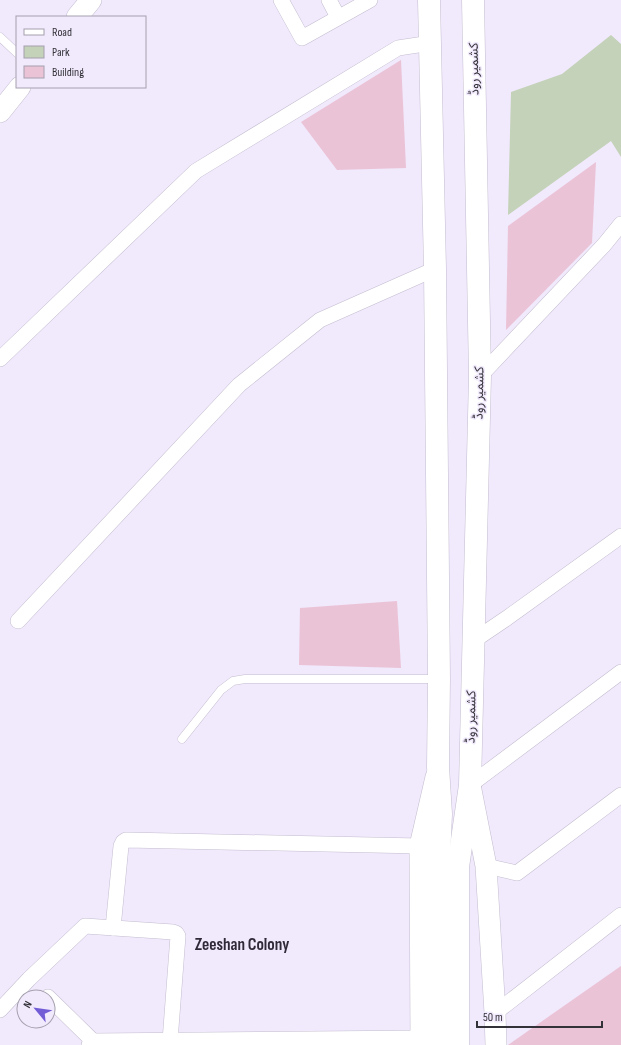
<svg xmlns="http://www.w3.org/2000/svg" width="621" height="1045" viewBox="0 0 621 1045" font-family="'Sofia Sans Condensed','Noto Sans Arabic',sans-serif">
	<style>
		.green { fill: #c3d2b8 }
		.building { fill: #ebc3d7 }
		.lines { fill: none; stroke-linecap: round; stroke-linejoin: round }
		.lane-casing { stroke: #c4bdcf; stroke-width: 9 }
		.street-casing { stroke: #c4bdcf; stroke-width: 16 }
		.secondary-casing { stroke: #c4bdcf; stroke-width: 22 }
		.primary-casing { stroke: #c4bdcf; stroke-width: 23 }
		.lane { stroke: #fff; stroke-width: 8 }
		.street { stroke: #fff; stroke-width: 15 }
		.secondary { stroke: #fff; stroke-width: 21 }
		.primary { stroke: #fff; stroke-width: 22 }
		.labels { text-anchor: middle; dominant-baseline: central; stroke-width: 3; stroke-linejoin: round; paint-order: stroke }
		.street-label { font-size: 13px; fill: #343239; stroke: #f1e9fc }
		.district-label { font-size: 17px; font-weight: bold; fill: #2f2938; stroke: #f1e9fc }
	</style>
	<rect width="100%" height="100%" fill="#f1e9fc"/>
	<polygon class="green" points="611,35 621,44 621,157 611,141 508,215 511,92 562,74"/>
	<g class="building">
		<polygon points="401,60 406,168 337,170 301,122"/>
		<polygon points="596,162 592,243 506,330 508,226"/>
		<polygon points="397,601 401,668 299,665 300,608"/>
		<polygon points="621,966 621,1045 508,1045"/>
	</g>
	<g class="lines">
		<g class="lane-casing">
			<g id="lane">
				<polyline points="0,37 17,53"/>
				<polyline points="182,739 221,690 233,681 245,679 439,679"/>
			</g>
		</g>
		<g class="street-casing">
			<g id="street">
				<polyline points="281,0 302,38 370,0"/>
				<polyline points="329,0 338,17"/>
				<polyline points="0,359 196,171 398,48 431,43"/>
				<polyline points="480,376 604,245 621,224"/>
				<polyline points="18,621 239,385 320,320 435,269"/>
				<polyline points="473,641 507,618 621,536"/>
				<polyline points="470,785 621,672"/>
				<polyline points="486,866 517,873 621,795"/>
				<polyline points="113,928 121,846 123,842 126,840 420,846"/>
				<polyline points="48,997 93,1041"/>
				<polyline points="0,1010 29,979 85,926 173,932 176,933 178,936 170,1041"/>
				<polyline points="495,1013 621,915"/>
				<polyline points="89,1045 93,1041 421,1038"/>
			</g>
		</g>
		<g class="secondary-casing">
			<g id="secondary">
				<polyline points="77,17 91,0"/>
				<polyline points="0,112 20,87"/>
				<polyline points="471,790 486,866 495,1013 496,1045"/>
				<polyline points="421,1045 420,846 436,777"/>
			</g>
		</g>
		<g class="primary-casing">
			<g id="primary">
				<polyline points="429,0 435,269 439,679 438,767 441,814 439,858 442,1045"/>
				<polyline points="458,1045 458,867 470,785 480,376 473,0"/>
			</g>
		</g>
		<use href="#lane" class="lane"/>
		<use href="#street" class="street"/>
		<use href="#secondary" class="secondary"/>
		<use href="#primary" class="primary"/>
	</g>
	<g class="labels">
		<g class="street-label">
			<text transform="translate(474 69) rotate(-91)">کشمیر روڈ</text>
			<text transform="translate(479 393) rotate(-89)">کشمیر روڈ</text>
			<text transform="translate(471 717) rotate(-89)">کشمیر روڈ</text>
		</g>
		<g class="district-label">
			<text x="242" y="945">Zeeshan Colony</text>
		</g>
	</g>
	<rect x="16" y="16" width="130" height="72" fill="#f1e9fc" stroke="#a5a0ae"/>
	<rect x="24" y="29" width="20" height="6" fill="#ffffff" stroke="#a5a0ae"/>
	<text x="52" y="36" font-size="12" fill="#343239">Road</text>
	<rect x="24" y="46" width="20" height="12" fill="#c3d2b8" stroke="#a5a0ae"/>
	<text x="52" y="56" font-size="12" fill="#343239">Park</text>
	<rect x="24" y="66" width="20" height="12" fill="#ebc3d7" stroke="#a5a0ae"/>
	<text x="52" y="76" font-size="12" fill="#343239">Building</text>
	<g transform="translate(36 1009) rotate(299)"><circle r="19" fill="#f1e9fc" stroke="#a5a0ae"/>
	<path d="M0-3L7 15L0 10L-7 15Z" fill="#735dd7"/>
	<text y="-6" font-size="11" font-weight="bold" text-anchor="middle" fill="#343239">N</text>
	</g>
	<path d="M477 1021v6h125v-6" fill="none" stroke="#343239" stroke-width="2"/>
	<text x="483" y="1021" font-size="12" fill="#343239" stroke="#f1e9fc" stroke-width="3" paint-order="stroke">50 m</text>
</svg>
